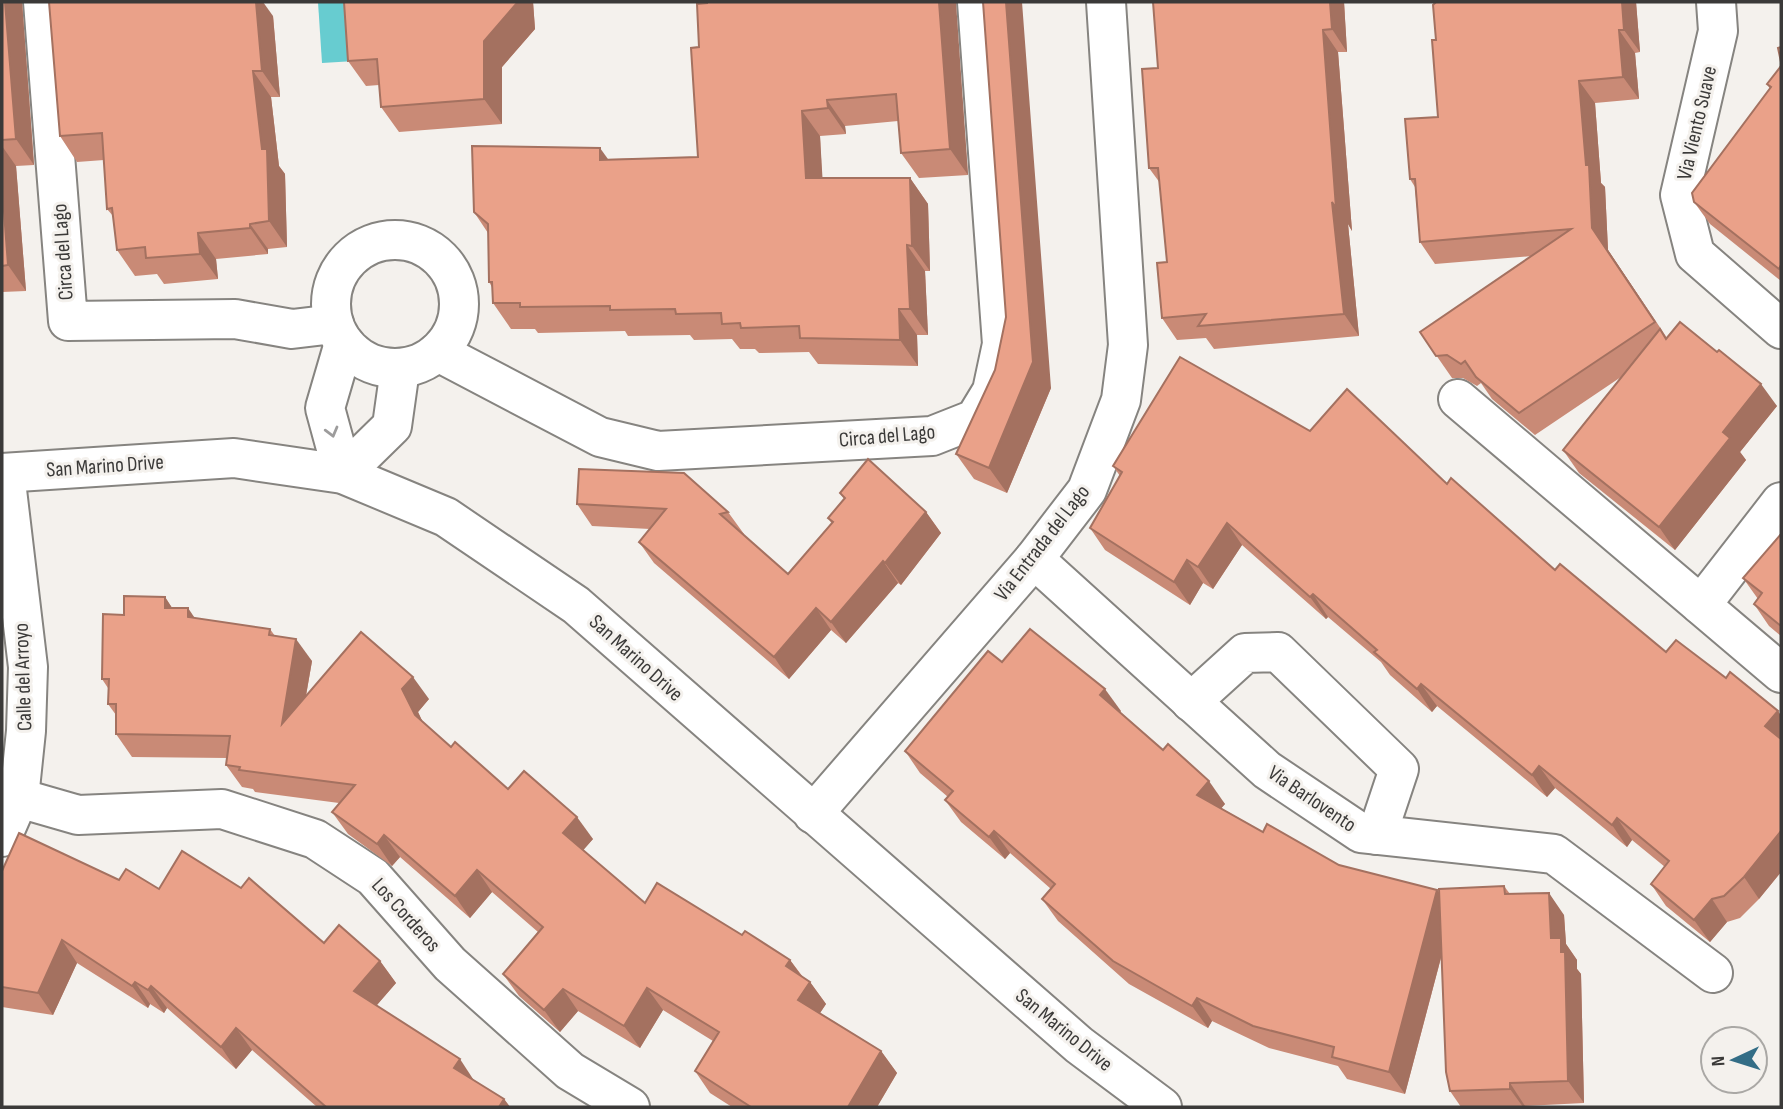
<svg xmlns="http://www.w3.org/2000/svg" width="1783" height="1109" viewBox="0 0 1783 1109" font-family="'Sofia Sans Condensed',sans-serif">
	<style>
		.water { fill: #67ccd0 }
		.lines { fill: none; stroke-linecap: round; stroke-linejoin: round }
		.minor-casing { stroke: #868480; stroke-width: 42 }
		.minor { stroke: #fff; stroke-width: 38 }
		.wall { fill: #c98a76 }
		.shaded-wall { fill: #a47160 }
		.building { fill: #eaa189; stroke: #a47160; stroke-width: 2 }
		.oneway { stroke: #9d9c9c }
		.labels { text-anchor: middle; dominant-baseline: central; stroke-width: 6; stroke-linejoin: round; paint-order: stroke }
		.street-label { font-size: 21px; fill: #3b3a39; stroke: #f4f1ed }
	</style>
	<rect width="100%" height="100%" fill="#f4f1ed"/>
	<polygon class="water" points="318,2 351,2 355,61 322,63"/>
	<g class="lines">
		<g class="minor-casing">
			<g id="minor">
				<polyline points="43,2 68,321 235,319 292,329 334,324"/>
				<polyline points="1716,2 1718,31 1680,195 1695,254 1781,329"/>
				<circle cx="395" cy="304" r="64"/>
				<polyline points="344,343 325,408 343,474 392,426 400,369"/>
				<polyline points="438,352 600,437 658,451 932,436 975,419 992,391 1002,344 977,2"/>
				<polyline points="1458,399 1781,673"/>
				<polyline points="2,473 234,458 343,474 446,517 576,605 1079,1045 1162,1107"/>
				<polyline points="1034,559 1267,770 1361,833 1554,854 1713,973"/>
				<polyline points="1701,605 1781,502"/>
				<polyline points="1191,702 1245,653 1278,652 1399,769 1377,835"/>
				<polyline points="19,798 78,815 222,809 315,839 373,877 450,964 570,1071 630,1107"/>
				<polyline points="813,814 1034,559 1087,490 1121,400 1128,345 1106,2"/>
				<polyline points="2,837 19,798 26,731 28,667 5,473"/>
			</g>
		</g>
		<use href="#minor" class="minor"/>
	</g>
	<g class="wall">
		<polygon points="2,2 22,2 34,165 16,166 26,291 2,292"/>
		<polygon points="344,2 533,2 535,29 502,67 502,124 399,132 381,107 379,85 366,86 348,61"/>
		<polygon points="1153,2 1344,2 1347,52 1338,52 1352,231 1348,224 1359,336 1214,349 1206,338 1177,340 1162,318 1167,262 1160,183 1149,168 1158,68"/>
		<polygon points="1436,2 1636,2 1640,52 1635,53 1639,99 1595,103 1601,183 1605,187 1608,250 1667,338 1777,406 1740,452 1746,460 1675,550 1579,473 1563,450 1621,377 1535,435 1492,399 1481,383 1477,386 1463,378 1452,378 1420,332 1532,256 1435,264 1420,242 1415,187 1410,179 1438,117"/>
		<polygon points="707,3 955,4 968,175 919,178 901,153 898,121 845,126 846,134 820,136 822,178 910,178 928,204 930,271 925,271 928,335 917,335 918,366 818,364 809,352 759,353 755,349 740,349 732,339 694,340 690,335 628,336 625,331 538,333 535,329 511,329 493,303 492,287 489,282 488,233 474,212 608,159 698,157 699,47"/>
		<polygon points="273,16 280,97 271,97 279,166 285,174 287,247 268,249 268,254 216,259 218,279 164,284 157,274 135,276 117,250 113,216 107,209 104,160 77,162 60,136"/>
		<polygon points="1781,66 1781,281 1710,224 1694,202 1770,89 1767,84"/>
		<polygon points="1006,317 1051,388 1007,493 974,479 956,454 995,370"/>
		<polygon points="1310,431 1447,484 1555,570 1666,652 1726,678 1778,711 1781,716 1781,872 1759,899 1740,918 1727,922 1710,942 1666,906 1651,884 1665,867 1632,840 1627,847 1555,788 1547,797 1437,706 1432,712 1390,675 1381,662 1328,617 1326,619 1242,545 1213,589 1203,583 1190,605 1105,550 1090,528 1120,476 1113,466"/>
		<polygon points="840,493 926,512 941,533 901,585 898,583 846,643 831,630 789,679 654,563 639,542 650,529 592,526 577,504 728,512 744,534 742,534 788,574 832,524 828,518 844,499"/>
		<polygon points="1781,534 1781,636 1769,626 1754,604 1758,599 1743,578"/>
		<polygon points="165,597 172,608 195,618 270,629 275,636 312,661 306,696 429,699 418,712 423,723 451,747 508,789 593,839 583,850 645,903 742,935 790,960 803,977 810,982 826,1004 820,1013 881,1051 897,1073 877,1107 732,1107 710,1093 695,1071 713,1041 663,1010 640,1048 578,1011 560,1032 519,996 503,974 538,932 492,892 470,918 400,857 392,866 348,834 332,812 339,803 255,792 253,789 242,787 226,765 227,758 132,757 116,734 116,715 108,704 108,688 102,679 124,615"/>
		<polygon points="1002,662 1121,711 1120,712 1225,804 1221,808 1263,832 1339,865 1437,890 1440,893 1504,886 1510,894 1564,915 1566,944 1577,960 1577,969 1581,974 1584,1103 1525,1106 1525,1107 1461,1107 1450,1091 1442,954 1405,1094 1347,1079 1338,1066 1269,1048 1212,1021 1208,1028 1129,984 1058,921 1042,899 1051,889 1010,853 1005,859 961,822 945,800 948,797 920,773 905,751"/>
		<polygon points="2,871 119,880 159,889 380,961 396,983 376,1006 474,1081 504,1099 510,1107 317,1107 252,1050 236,1069 167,1008 164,1013 150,1004 148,1008 77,963 53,1015 2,1007"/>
	</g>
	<g class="shaded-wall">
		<polygon points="5,2 22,2 34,165 16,139"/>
		<polygon points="256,2 263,2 273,16 280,97 262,71"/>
		<polygon points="516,2 533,2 535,29 502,67 502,124 484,99 484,41"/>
		<polygon points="939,2 956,2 968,175 950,149"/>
		<polygon points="1006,2 1022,2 1051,388 1007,493 989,468 1033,362"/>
		<polygon points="1330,2 1344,2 1347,52 1332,29"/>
		<polygon points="1622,2 1636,2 1640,52 1624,30"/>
		<polygon points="1323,30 1338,52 1352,231 1348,224 1359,336 1344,314 1332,202"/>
		<polygon points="1619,30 1635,53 1639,99 1623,77"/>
		<polygon points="253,71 271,97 279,166 285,174 287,247 269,221 262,149"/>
		<polygon points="1579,81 1595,103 1601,183 1605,187 1608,250 1671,344 1592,228"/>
		<polygon points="827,100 845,126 846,134 828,108"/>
		<polygon points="802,111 820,136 824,204 806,178"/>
		<polygon points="2,146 16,166 26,291 8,265 2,185"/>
		<polygon points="600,148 618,173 600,160"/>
		<polygon points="910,178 928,204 930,271 912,246"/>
		<polygon points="250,224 268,249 268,254 250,228"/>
		<polygon points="198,233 216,259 218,279 200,254"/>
		<polygon points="907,245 925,271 928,335 910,309"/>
		<polygon points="899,309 917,335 918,366 900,340"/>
		<polygon points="1761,384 1777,406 1740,452 1746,460 1675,550 1659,527 1723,432"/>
		<polygon points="926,512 941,533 901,585 885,563"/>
		<polygon points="1227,523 1242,545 1213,589 1198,567"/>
		<polygon points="1187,560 1203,583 1190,605 1174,582"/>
		<polygon points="883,561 898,583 846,643 831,622"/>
		<polygon points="1313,594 1328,617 1326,619 1310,597"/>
		<polygon points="165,597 180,620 165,608"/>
		<polygon points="188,608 203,630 188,617"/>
		<polygon points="816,608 831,630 789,679 774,657"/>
		<polygon points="296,639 312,661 297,746 282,724"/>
		<polygon points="413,677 429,699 418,712 430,737 415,715 402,689"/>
		<polygon points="1421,684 1437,706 1432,712 1417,689"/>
		<polygon points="1105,689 1121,711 1116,717 1100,695"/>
		<polygon points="1778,711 1781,716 1781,748 1765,726"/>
		<polygon points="1539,766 1555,788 1547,797 1532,775"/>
		<polygon points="1209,781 1225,804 1213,818 1197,795"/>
		<polygon points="577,817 593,839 579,855 563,833"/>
		<polygon points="1617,818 1632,840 1627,847 1612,825"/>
		<polygon points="994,831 1010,853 1005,859 989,837"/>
		<polygon points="1781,831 1781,872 1759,899 1744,877"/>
		<polygon points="384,835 400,857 392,866 377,844"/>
		<polygon points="477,870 492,892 470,918 455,896"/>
		<polygon points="1437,890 1453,912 1405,1094 1389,1072"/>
		<polygon points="1549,893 1564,915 1566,944 1577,960 1577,969 1581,974 1584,1103 1568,1081 1551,938"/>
		<polygon points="1712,899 1727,922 1710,942 1694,920"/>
		<polygon points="62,940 77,963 53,1015 38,993"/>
		<polygon points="790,960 806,982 786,966"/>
		<polygon points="380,961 396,983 370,1013 354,991"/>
		<polygon points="135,982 150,1004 148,1008 132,986"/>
		<polygon points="810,982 826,1004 814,1022 798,1000"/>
		<polygon points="151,986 167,1008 164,1013 148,990"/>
		<polygon points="647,988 663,1010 640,1048 624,1026"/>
		<polygon points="563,989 578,1011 560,1032 544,1010"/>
		<polygon points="1197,998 1212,1021 1208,1028 1192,1006"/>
		<polygon points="236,1028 252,1050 236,1069 221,1047"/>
		<polygon points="881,1051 897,1073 877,1107 848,1107"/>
		<polygon points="460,1059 475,1082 454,1068"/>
		<polygon points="1510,1083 1525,1106 1525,1107 1523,1107 1510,1089"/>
		<polygon points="504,1099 510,1107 499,1107"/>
	</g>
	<g class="building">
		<polygon points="2,2 5,2 16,139 2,140"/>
		<polygon points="49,2 256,2 262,71 253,71 262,149 267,149 269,221 250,224 250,228 198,233 200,254 146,258 145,247 117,250 112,208 107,209 102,133 60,136"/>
		<polygon points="344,2 516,2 517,3 484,41 484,99 381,107 377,59 348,61"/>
		<polygon points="707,2 939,2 950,149 901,153 896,94 827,100 828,108 802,111 806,178 910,178 912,246 907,245 910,309 899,309 900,340 800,338 799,326 741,328 740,323 722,324 721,313 676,314 675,309 610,310 610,306 520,307 520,303 493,303 492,282 489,282 488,224 474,212 472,146 600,148 600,160 698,157 691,48 699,47 697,4 707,3"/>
		<polygon points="983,2 1006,2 1033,362 989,468 956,454 995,370 1006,317"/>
		<polygon points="1153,2 1330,2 1332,29 1323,30 1336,208 1332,202 1344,314 1198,326 1206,314 1162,318 1157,263 1167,262 1158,168 1149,168 1142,69 1158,68"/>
		<polygon points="1436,2 1622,2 1624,30 1619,30 1623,77 1579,81 1586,165 1589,165 1592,228 1655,322 1519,413 1476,377 1465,361 1461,364 1447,355 1436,356 1420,332 1571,229 1420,242 1415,179 1410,179 1405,119 1438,117 1432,40 1436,40 1433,5"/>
		<polygon points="1781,47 1781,62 1778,48"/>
		<polygon points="1781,66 1781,265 1779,269 1694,202 1692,193 1771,87 1767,84"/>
		<polygon points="2,185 8,265 2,266"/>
		<polygon points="1680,322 1717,352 1719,350 1761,384 1723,432 1730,438 1659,527 1563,450 1660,329 1666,339"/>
		<polygon points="1180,357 1310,431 1347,389 1447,484 1451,478 1555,570 1560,564 1666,652 1676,640 1726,678 1730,672 1778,711 1765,726 1781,739 1781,831 1744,877 1724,896 1712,899 1694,920 1651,884 1669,861 1617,818 1612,825 1539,766 1532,775 1421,684 1417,689 1374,652 1377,650 1313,594 1310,597 1227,523 1198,567 1187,560 1174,582 1090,528 1122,472 1113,466"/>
		<polygon points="868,459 926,512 885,563 883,561 831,622 816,608 774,657 639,542 666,509 577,504 579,469 684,473 728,512 720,514 788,574 833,522 828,518 845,498 840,493"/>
		<polygon points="1781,534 1781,626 1754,604 1762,593 1743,578"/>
		<polygon points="124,596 165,597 165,608 188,608 188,617 270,629 269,635 296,639 282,724 361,632 413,677 402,689 415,715 451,747 455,742 508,789 524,771 577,817 563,833 645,903 657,883 742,935 745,931 790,960 786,966 810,982 798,1000 881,1051 848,1107 751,1107 695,1071 719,1032 647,988 624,1026 563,989 544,1010 503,974 543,927 477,870 455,896 384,835 377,844 332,812 355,785 239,770 240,767 226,765 230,736 116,734 116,704 108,704 109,679 102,679 103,614 124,615"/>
		<polygon points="1030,629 1105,689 1100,695 1163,750 1168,744 1209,781 1197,795 1263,832 1267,824 1339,865 1437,890 1389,1072 1332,1057 1334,1047 1253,1026 1197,998 1192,1006 1113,961 1042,899 1055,884 994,831 989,837 945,800 953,791 905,751 988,651 1002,662"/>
		<polygon points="19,833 119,880 126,869 159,889 182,851 241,888 249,878 324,943 339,925 380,961 354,991 460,1059 454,1068 504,1099 499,1107 324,1107 325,1106 236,1028 221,1047 151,986 148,990 135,982 132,986 62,940 38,993 2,987 2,871"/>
		<polygon points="1504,886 1505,894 1549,893 1551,938 1561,938 1561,952 1565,952 1568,1081 1510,1083 1510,1089 1450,1091 1446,1072 1439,889"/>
	</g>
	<defs><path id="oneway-chevron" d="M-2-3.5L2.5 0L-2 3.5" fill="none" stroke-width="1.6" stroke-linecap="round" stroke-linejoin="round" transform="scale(1.75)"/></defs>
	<use class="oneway" href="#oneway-chevron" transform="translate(332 432) rotate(75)"/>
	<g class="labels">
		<g class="street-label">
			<text transform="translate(1697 123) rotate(-77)">Via Viento Suave</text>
			<text transform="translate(63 252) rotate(-94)">Circa del Lago</text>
			<text transform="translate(887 436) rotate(-5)">Circa del Lago</text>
			<text transform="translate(105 466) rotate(-4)">San Marino Drive</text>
			<text transform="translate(1042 543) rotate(-52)">Via Entrada del Lago</text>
			<text transform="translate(636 658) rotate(42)">San Marino Drive</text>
			<text transform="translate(23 677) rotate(-92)">Calle del Arroyo</text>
			<text transform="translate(1312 799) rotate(34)">Via Barlovento</text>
			<text transform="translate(406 915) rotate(48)">Los Corderos</text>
			<text transform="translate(1064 1030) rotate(39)">San Marino Drive</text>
		</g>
	</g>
	<rect width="1783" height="1109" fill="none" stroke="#3b3a39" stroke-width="7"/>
	<g transform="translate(1734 1060) rotate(266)"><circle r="33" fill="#f4f1ed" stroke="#aaa8a5" stroke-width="2"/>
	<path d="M0-5L12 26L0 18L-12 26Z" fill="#336d86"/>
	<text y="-10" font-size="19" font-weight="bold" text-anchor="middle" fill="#3b3a39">N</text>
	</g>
</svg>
